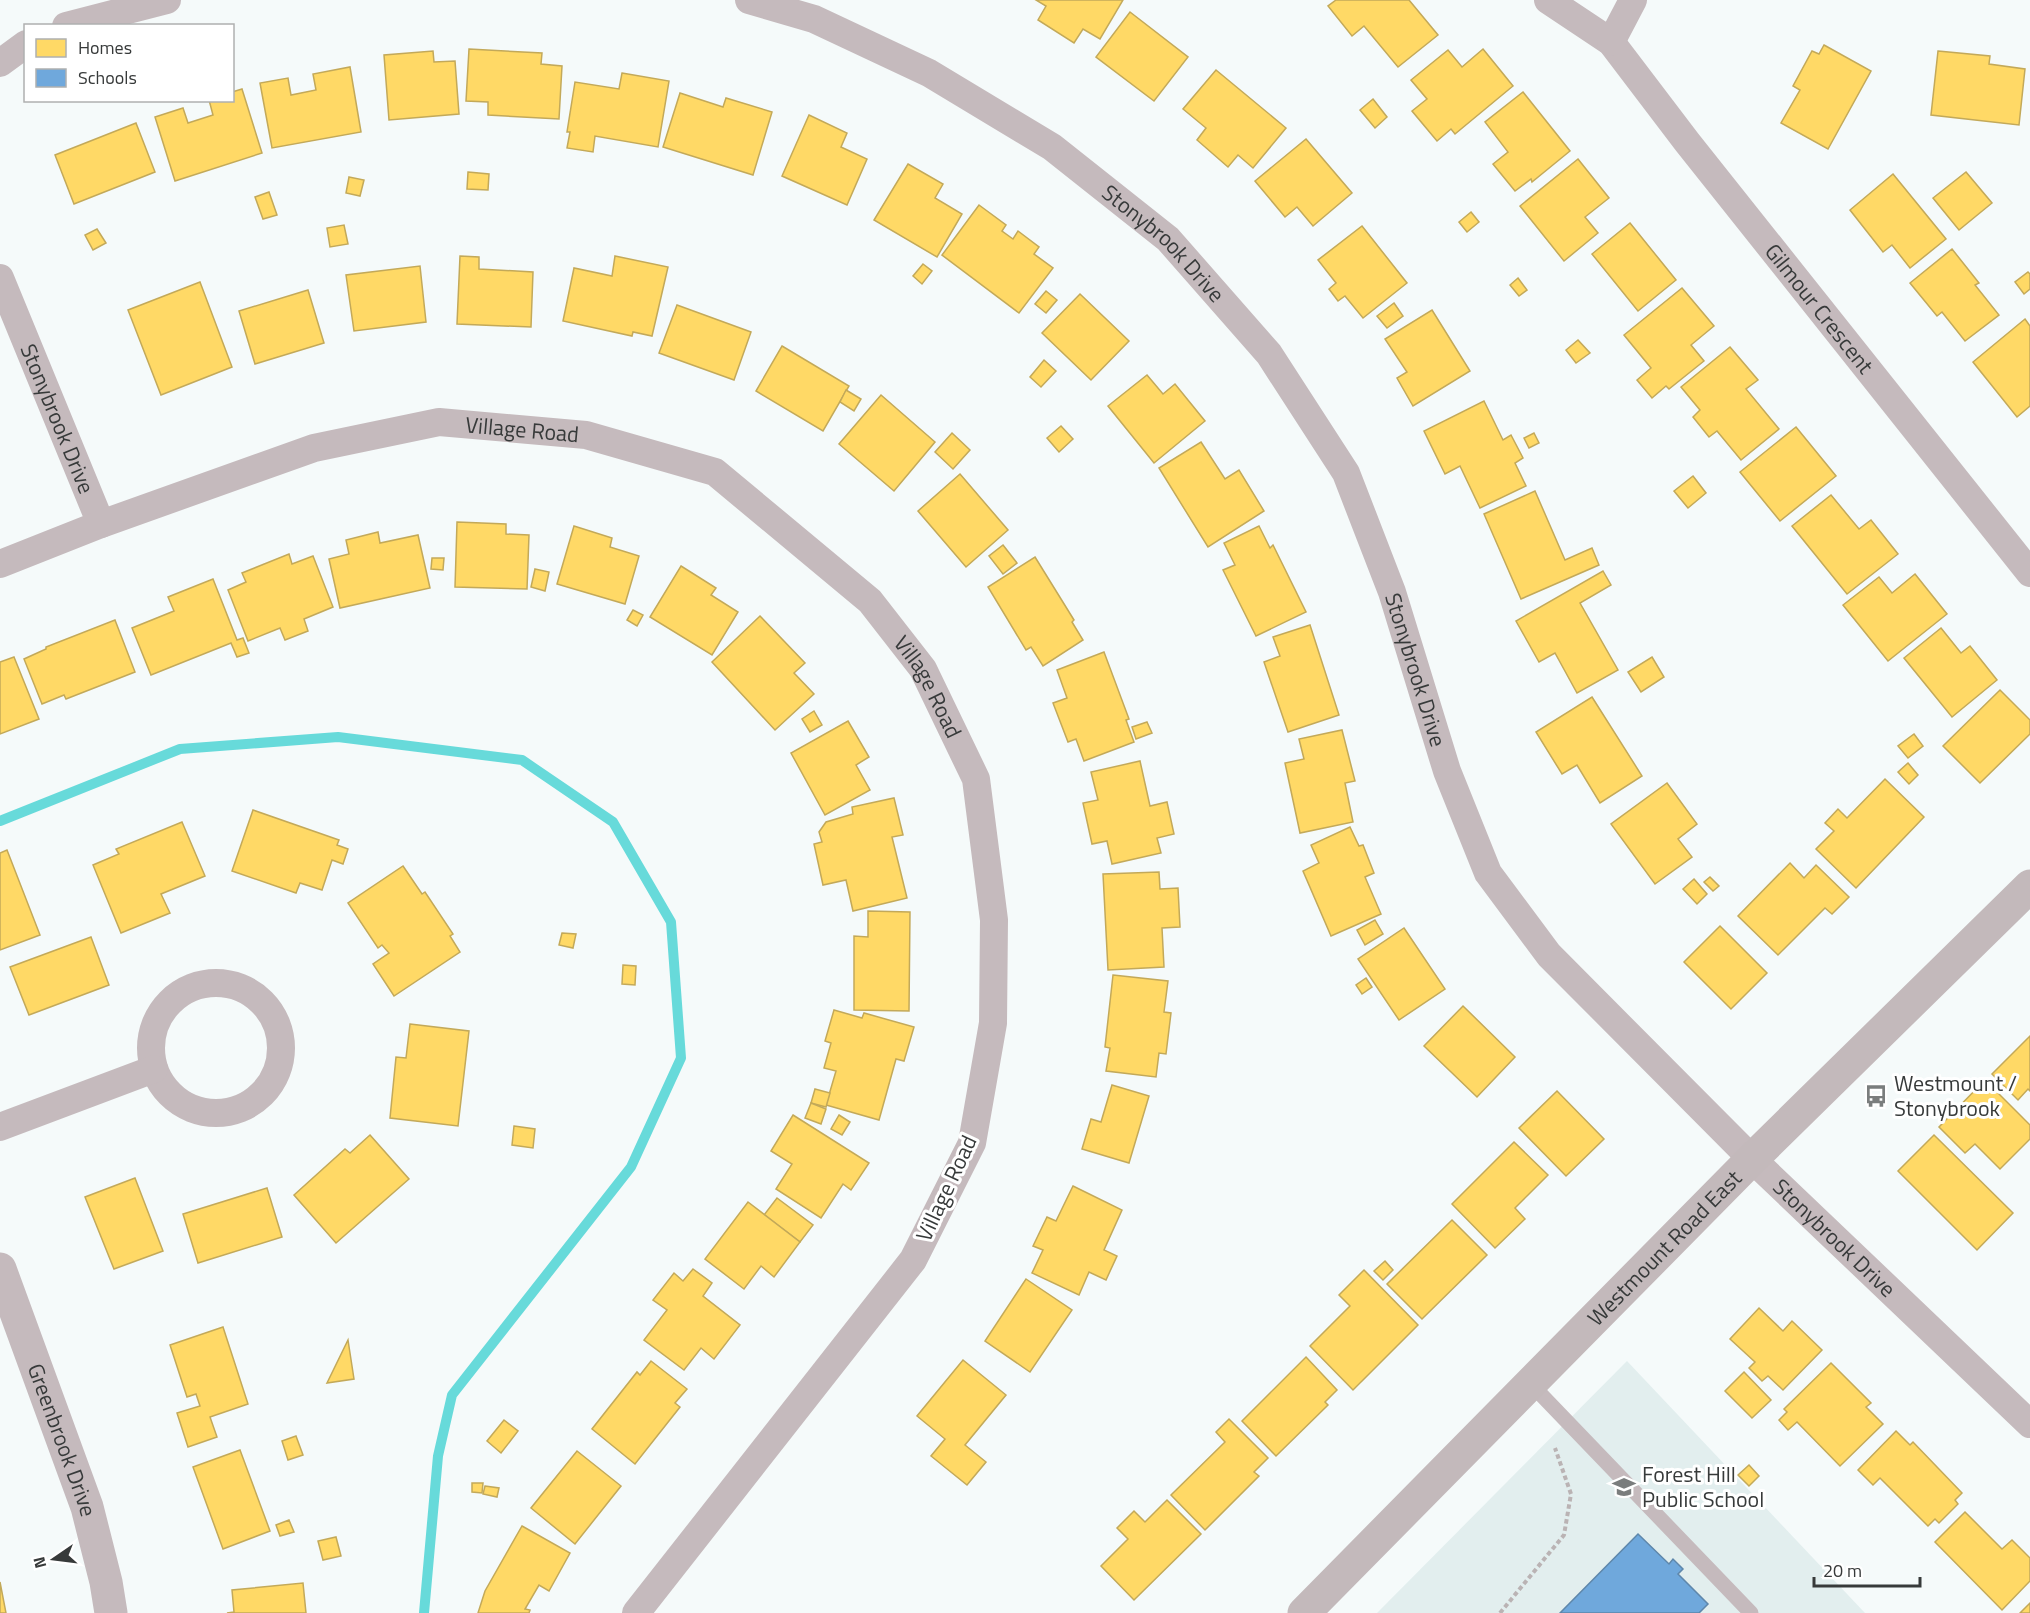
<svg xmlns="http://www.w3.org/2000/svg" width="2030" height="1613" viewBox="0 0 2030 1613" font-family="'Titillium Web',sans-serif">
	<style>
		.built { fill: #e2eeee }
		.homes { fill: #ffd966; stroke: #c3a959; stroke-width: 1.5 }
		.schools { fill: #6fa8dc; stroke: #5e87ab; stroke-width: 1.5 }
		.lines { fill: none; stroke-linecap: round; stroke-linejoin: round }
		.stream { stroke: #67dada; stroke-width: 10 }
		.path { stroke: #bab3b4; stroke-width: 4; stroke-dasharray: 4.5 3; stroke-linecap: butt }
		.service { stroke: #c5babd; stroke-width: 15 }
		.minor { stroke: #c5babd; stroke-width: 28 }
		.tertiary { stroke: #c5babd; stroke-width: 33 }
		.secondary { stroke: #c3b9bb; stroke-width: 33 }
		.labels { text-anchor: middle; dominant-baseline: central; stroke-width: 6; stroke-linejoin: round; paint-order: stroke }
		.street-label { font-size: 22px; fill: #373a3a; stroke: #fff }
		.poi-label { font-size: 22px; fill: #373a3a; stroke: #fff; text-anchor: start }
	</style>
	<rect width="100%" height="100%" fill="#f5fafa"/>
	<polygon class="built" points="1627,1361 1865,1613 1377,1613"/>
	<g class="homes">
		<polygon points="1036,0 1123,0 1100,39 1083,29 1074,43 1038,20 1046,6"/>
		<polygon points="1336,0 1409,0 1438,35 1398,67 1364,26 1352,36 1328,6"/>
		<polygon points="1130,12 1188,57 1154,101 1096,57"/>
		<polygon points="1824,45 1871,71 1828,149 1781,123 1800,90 1793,86 1812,51 1819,54"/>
		<polygon points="469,49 542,53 541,64 562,66 559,119 488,115 488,102 466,101"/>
		<polygon points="1483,49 1513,86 1455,134 1451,129 1437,141 1412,111 1427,99 1411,80 1448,50 1462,67"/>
		<polygon points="433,51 434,62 455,61 459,114 389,120 384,55"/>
		<polygon points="1938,51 1990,56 1989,64 2025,69 2019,125 1931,115"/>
		<polygon points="350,67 361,132 272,148 260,83 288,78 291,95 316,90 313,74"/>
		<polygon points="1216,70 1286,128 1253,168 1238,155 1228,167 1197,140 1206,128 1183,109"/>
		<polygon points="622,73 669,81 658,147 595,136 593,152 567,148 570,132 567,132 575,82 619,89"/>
		<polygon points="242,89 262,153 175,181 155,117 183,108 188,123 213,115 209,100 232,100 232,92"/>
		<polygon points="1523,92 1570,151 1532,182 1531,179 1515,191 1493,164 1508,152 1485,122"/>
		<polygon points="680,93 723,107 726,98 772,112 753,175 663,147"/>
		<polygon points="1373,99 1387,117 1375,128 1360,110"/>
		<polygon points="809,115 847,133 841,147 867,159 847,205 782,176"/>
		<polygon points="136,123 155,172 74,204 55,155"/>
		<polygon points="1306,139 1352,193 1313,226 1297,207 1285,217 1255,181"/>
		<polygon points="1578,159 1609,198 1585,217 1598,233 1564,261 1520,206"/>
		<polygon points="908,164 943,184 935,198 962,214 937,257 874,220"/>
		<polygon points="468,172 489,174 488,190 467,189"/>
		<polygon points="1966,172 1992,203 1959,230 1933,198"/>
		<polygon points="1893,174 1946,239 1910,268 1892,245 1883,252 1850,210"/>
		<polygon points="349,177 364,180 360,196 346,193"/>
		<polygon points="269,192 277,215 263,219 255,197"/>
		<polygon points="979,205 1006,225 1002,231 1013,239 1018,231 1039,247 1034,254 1053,268 1019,313 942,255"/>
		<polygon points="1471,212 1479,222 1467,232 1459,222"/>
		<polygon points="1630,223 1676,280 1638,311 1592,254"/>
		<polygon points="344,225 348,244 330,247 327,228"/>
		<polygon points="1362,226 1407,283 1363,318 1345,296 1338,301 1329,289 1336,283 1318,260"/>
		<polygon points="97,229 106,243 93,250 85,235"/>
		<polygon points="1952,249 1979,283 1975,285 1999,315 1965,341 1942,312 1937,316 1910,283"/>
		<polygon points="460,256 479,257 479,269 533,272 531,327 457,324"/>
		<polygon points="615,256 668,267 652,336 633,332 632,336 563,321 574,268 612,276"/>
		<polygon points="923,264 932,271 922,284 913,276"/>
		<polygon points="420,266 426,322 354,331 346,275"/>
		<polygon points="2028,272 2030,274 2030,289 2024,294 2015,282"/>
		<polygon points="1518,278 1527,290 1519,296 1510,285"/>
		<polygon points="200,282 232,367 161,395 128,310"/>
		<polygon points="1682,288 1714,326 1691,345 1704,361 1669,389 1666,386 1652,398 1637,380 1651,368 1624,335"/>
		<polygon points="308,290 324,343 255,364 239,311"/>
		<polygon points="1046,291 1057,300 1046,313 1035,304"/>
		<polygon points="1080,294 1129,341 1091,380 1042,333"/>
		<polygon points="1394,303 1403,316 1387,328 1377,316"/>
		<polygon points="677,305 751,332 734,380 659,353"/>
		<polygon points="1432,310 1470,371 1413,406 1397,378 1407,372 1385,339"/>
		<polygon points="2025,319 2030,326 2030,406 2017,417 1973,362"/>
		<polygon points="1578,340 1590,353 1576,363 1566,350"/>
		<polygon points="782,346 849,386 823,431 756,391"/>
		<polygon points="1730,347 1758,380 1746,389 1779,429 1741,460 1717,431 1709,437 1693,417 1700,410 1681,387"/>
		<polygon points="1044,360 1056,371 1041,387 1030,377"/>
		<polygon points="1147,375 1163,394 1175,384 1205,421 1154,463 1108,406"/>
		<polygon points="846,390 861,399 854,411 840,402"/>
		<polygon points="881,395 935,442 894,491 839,444"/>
		<polygon points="1484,401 1503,440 1511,435 1523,458 1515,463 1526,486 1480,508 1460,466 1445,474 1424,431"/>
		<polygon points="1061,426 1073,439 1059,452 1047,438"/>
		<polygon points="1796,427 1836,476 1780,521 1740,472"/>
		<polygon points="952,433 970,450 953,469 935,452"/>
		<polygon points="1534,433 1539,443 1529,448 1524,438"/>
		<polygon points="1201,442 1225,479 1239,470 1264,511 1208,547 1159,468"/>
		<polygon points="960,474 1008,530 966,567 918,511"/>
		<polygon points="1693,476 1706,493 1688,508 1674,491"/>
		<polygon points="1535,491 1565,560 1592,548 1599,565 1521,599 1484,514"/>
		<polygon points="1831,495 1859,529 1871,520 1898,554 1847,594 1792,526"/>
		<polygon points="457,522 506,524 506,534 529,535 527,589 455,587"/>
		<polygon points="574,526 612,538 610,547 639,556 625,604 557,584"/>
		<polygon points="1259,526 1270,548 1273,545 1306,612 1256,636 1223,570 1235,565 1224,543"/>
		<polygon points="378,532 380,543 418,535 430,588 340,608 329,559 349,554 346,540"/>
		<polygon points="1003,545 1017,563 1003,574 989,556"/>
		<polygon points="289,554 292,564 313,556 333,607 304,619 308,631 285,640 280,628 248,641 228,590 246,582 242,573"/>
		<polygon points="1035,557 1074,620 1072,622 1083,640 1043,666 1031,647 1026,650 988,587"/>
		<polygon points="432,558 444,558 443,570 431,569"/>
		<polygon points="681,566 716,588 711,595 738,612 712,655 650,617"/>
		<polygon points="535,569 549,572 545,591 531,587"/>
		<polygon points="1603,571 1611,585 1580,603 1618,670 1577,693 1555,653 1539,662 1516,621"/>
		<polygon points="1915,574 1947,614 1888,661 1843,605 1879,577 1892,593"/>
		<polygon points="213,579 237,640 243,638 249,653 237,657 231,643 151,675 132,628 174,611 168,597"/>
		<polygon points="633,610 643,615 637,626 627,620"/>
		<polygon points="760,616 805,663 794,673 814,694 775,730 712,662"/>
		<polygon points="115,620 135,672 66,699 64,695 42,704 24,659 46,649 46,647"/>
		<polygon points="1310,625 1339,715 1288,732 1264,662 1280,656 1273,637"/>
		<polygon points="1941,628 1961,653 1970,646 1997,680 1952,717 1904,658"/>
		<polygon points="1104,652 1129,719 1126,720 1134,742 1084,761 1076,739 1068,742 1053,703 1067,698 1057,670"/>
		<polygon points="14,657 39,719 0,734 0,662"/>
		<polygon points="1652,657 1664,677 1641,692 1628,672"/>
		<polygon points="2000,690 2030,720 2030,734 1980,783 1943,746"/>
		<polygon points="1592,697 1642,776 1600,803 1577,765 1562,774 1536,732"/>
		<polygon points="814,711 822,725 810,732 802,719"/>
		<polygon points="848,721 869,757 856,765 870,790 825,815 791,753"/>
		<polygon points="1147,722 1152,733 1136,739 1132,727"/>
		<polygon points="1342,730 1355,781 1345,783 1353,822 1300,833 1285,763 1304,759 1299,739"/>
		<polygon points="1914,734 1923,746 1908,758 1898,746"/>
		<polygon points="1140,761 1150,806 1167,802 1174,834 1157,838 1161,853 1112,864 1107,841 1092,844 1083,803 1098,800 1091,772"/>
		<polygon points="1908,763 1918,775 1909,784 1898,772"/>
		<polygon points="1885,779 1924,817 1856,888 1816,849 1834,831 1825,823 1838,809 1847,818"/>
		<polygon points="1667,783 1697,824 1678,839 1692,857 1655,884 1611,824"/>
		<polygon points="894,798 903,835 892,837 907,898 853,911 846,880 823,885 814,844 822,842 819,832 826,822 853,814 852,807"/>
		<polygon points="253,810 339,840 337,845 348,849 343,864 332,860 322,890 300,883 296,893 232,871"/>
		<polygon points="182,822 205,876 161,894 170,913 121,933 93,865 119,854 116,849"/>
		<polygon points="1350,827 1359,846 1363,845 1374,873 1365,877 1381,914 1331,936 1303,871 1319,863 1311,845"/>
		<polygon points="7,850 40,935 0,950 0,853"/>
		<polygon points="1790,863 1804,878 1816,865 1849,897 1832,914 1825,908 1778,955 1738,916"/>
		<polygon points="403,866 422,894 425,892 453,934 450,936 460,952 394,996 373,964 389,953 382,945 378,948 348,903"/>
		<polygon points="1159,872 1160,889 1178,888 1180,927 1162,928 1164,967 1108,970 1103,874"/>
		<polygon points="1710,877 1719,886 1713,891 1704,882"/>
		<polygon points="1694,879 1707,894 1697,904 1683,889"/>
		<polygon points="868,911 910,912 909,1011 854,1010 854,936 868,937"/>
		<polygon points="1375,920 1383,934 1365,945 1357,930"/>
		<polygon points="1720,926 1767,973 1731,1009 1684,962"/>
		<polygon points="1404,928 1445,989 1399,1020 1358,959"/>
		<polygon points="562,933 576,934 573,948 559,945"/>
		<polygon points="91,937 109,985 29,1015 10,967"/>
		<polygon points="623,965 636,966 635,985 622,984"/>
		<polygon points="1113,975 1168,981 1164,1012 1171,1013 1166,1054 1159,1053 1156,1077 1106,1071 1110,1048 1105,1047"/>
		<polygon points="1366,978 1372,987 1362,994 1356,985"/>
		<polygon points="1463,1006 1515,1057 1477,1097 1424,1046"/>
		<polygon points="834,1010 862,1018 864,1013 914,1027 904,1061 896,1059 879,1120 826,1105 836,1071 824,1068 831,1043 825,1041"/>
		<polygon points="410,1024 469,1031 458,1126 390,1118 396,1057 406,1058"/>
		<polygon points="2030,1036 2030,1091 2028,1089 2018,1100 1992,1074"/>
		<polygon points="1985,1080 2030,1125 2030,1139 2000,1169 1975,1144 1965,1153 1939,1127"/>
		<polygon points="1112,1085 1149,1096 1129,1163 1082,1149 1091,1119 1101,1122"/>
		<polygon points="815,1089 830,1093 826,1107 811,1103"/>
		<polygon points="1557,1091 1604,1139 1566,1176 1519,1128"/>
		<polygon points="811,1103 826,1109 821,1124 805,1118"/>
		<polygon points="793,1115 869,1163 851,1190 843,1184 821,1218 776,1189 792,1164 771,1151"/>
		<polygon points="839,1115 850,1122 842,1135 831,1129"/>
		<polygon points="514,1126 535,1129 533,1148 512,1145"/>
		<polygon points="370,1135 409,1179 336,1243 294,1195 345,1149 350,1153"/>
		<polygon points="1934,1135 2013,1213 1977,1250 1898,1171"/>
		<polygon points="1514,1142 1548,1175 1515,1208 1525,1219 1495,1248 1452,1204"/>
		<polygon points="135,1178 163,1251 114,1269 85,1197"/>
		<polygon points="1073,1186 1122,1210 1104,1250 1117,1256 1106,1280 1089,1272 1079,1295 1032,1273 1043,1250 1033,1246 1047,1217 1056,1221"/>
		<polygon points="267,1188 282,1237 198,1263 183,1214"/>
		<polygon points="777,1198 813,1225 800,1242 764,1215"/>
		<polygon points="748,1202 800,1242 774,1277 761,1266 744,1289 705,1259"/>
		<polygon points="1452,1220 1487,1255 1422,1319 1387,1284"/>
		<polygon points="1385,1261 1393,1270 1383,1280 1374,1271"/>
		<polygon points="693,1269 712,1283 703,1296 740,1325 714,1359 701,1348 684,1370 644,1340 667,1310 653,1300 674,1273 683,1281"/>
		<polygon points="1364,1270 1418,1325 1353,1390 1310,1346 1350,1306 1339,1295"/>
		<polygon points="1026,1279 1072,1310 1030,1372 985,1341"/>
		<polygon points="1759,1308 1783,1331 1792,1321 1822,1350 1783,1390 1768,1376 1762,1381 1749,1368 1755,1362 1730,1339"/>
		<polygon points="223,1327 248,1404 210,1417 217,1437 188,1447 177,1413 200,1406 196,1394 187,1397 170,1345"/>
		<polygon points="348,1340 354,1379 327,1383"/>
		<polygon points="1306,1357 1337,1390 1325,1402 1328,1405 1276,1456 1242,1421"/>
		<polygon points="963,1360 1006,1395 965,1445 986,1462 967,1485 931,1456 945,1439 917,1416"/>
		<polygon points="651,1361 687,1389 675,1403 680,1407 635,1464 592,1429 637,1372 640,1375"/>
		<polygon points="1831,1363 1871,1403 1866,1407 1883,1424 1840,1466 1797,1422 1788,1430 1779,1420 1787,1412 1784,1409"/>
		<polygon points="1744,1372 1771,1400 1752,1418 1725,1391"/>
		<polygon points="1229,1419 1268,1458 1254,1472 1259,1476 1205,1530 1171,1495 1225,1442 1216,1432"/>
		<polygon points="504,1420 518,1431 501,1453 487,1441"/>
		<polygon points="1896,1431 1910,1445 1913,1442 1962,1493 1955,1500 1958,1504 1939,1523 1935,1519 1928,1526 1880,1478 1873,1485 1858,1470"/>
		<polygon points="296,1436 303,1455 288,1460 282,1441"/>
		<polygon points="240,1450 270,1531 223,1549 193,1467"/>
		<polygon points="577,1451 621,1486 575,1544 531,1508"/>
		<polygon points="1749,1465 1759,1476 1749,1486 1738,1475"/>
		<polygon points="472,1483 483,1483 482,1493 472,1492"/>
		<polygon points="485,1486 499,1488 497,1497 483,1494"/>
		<polygon points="1167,1500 1201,1534 1134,1600 1101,1566 1128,1539 1117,1528 1134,1511 1145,1522"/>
		<polygon points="1965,1512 2002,1549 2012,1540 2030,1558 2030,1581 2002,1610 1935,1542"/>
		<polygon points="289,1520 294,1532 280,1536 276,1525"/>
		<polygon points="522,1526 570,1553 549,1591 539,1585 525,1609 530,1610 529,1613 478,1613 485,1591"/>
		<polygon points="336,1537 341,1556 323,1560 318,1541"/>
		<polygon points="0,1582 6,1613 0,1613"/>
		<polygon points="303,1583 306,1613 227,1613 234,1612 232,1590"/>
		<polygon points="2030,1603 2030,1613 2020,1613"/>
	</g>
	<polygon class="schools" points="1638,1534 1669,1564 1673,1559 1683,1569 1678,1574 1708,1604 1699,1613 1560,1613"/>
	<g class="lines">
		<polyline class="stream" points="0,821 180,749 338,737 522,760 613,822 671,922 681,1058 631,1167 452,1395 438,1456 424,1613"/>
		<polyline class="path" points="1500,1613 1564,1535 1571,1494 1555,1448"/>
		<polyline class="service" points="1530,1383 1751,1613"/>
		<g class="minor">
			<path id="s1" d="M749,0L814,19L929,73L1052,147L1168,239L1269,354L1346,473L1392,592L1447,771L1488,873L1549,955L1752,1159L2030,1424"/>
			<path id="s2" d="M1548,0L1611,42L1687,142L2030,573"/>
			<polyline points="66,26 167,0"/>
			<polyline points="1611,42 1633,0"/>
			<polyline points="0,63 26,44"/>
			<path id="s3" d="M0,278L101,524"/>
			<path id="s4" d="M0,564L101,524L314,448L439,422L586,435L715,472L870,601L923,669L976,779L994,920L993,1023L972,1143L913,1260L636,1613"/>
			<circle cx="216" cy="1048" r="65"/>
			<polyline points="0,1127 154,1069"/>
		</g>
		<path class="tertiary" id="s5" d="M0,1269L87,1507L106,1582L111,1613"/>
		<path class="secondary" id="s6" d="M1304,1613L1752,1159L2030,886"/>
	</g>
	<defs>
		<g id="bus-bare" transform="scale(1.8)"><path d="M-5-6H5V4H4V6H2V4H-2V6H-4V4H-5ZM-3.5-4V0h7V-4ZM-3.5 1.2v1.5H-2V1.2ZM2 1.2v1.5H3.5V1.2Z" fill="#7a7d7d" stroke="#fff" stroke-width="2.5" paint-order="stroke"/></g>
		<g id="school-bare" transform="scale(1.8)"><path d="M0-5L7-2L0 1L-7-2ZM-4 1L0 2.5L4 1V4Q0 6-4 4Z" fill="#7a7d7d" stroke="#fff" stroke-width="2.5" paint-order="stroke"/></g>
	</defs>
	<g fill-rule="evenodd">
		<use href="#bus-bare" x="1876" y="1096"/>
		<use href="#school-bare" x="1624" y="1487"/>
	</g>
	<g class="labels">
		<g class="street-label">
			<text stroke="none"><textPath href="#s1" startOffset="486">Stonybrook Drive</textPath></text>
			<text stroke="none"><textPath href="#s2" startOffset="414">Gilmour Crescent</textPath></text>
			<text stroke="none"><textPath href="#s3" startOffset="152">Stonybrook Drive</textPath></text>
			<text stroke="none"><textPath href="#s4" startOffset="546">Village Road</textPath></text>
			<text stroke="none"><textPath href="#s1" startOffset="990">Stonybrook Drive</textPath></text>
			<text stroke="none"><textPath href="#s4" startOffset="1050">Village Road</textPath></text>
			<text transform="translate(946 1188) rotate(-65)">Village Road</text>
			<text stroke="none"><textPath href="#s1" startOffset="1710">Stonybrook Drive</textPath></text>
			<text stroke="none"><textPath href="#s6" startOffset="513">Westmount Road East</textPath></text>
			<text stroke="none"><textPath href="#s5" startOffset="182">Greenbrook Drive</textPath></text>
		</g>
		<g class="poi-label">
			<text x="1894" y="1083">Westmount /<tspan x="1894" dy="25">Stonybrook</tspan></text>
			<text x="1642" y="1474">Forest Hill<tspan x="1642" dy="25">Public School</tspan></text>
		</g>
	</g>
	<rect x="24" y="24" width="210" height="78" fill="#ffffff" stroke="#afb0b0" stroke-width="1.5"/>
	<rect x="36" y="39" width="30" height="18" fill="#ffd966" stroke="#afb0b0" stroke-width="1.5"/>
	<text x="78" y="54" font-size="18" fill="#373a3a">Homes</text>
	<rect x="36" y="69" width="30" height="18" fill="#6fa8dc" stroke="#afb0b0" stroke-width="1.5"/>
	<text x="78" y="84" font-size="18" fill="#373a3a">Schools</text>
	<g transform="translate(54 1559) rotate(256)" stroke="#ffffff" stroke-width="4.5" paint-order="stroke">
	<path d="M0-4.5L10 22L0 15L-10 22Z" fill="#373a3a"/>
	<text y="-9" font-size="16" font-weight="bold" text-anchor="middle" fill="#373a3a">N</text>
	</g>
	<path d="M1814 1577v9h106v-9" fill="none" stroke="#373a3a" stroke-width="3"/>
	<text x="1823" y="1577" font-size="18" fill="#373a3a" stroke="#ffffff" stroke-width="4.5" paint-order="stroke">20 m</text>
</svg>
